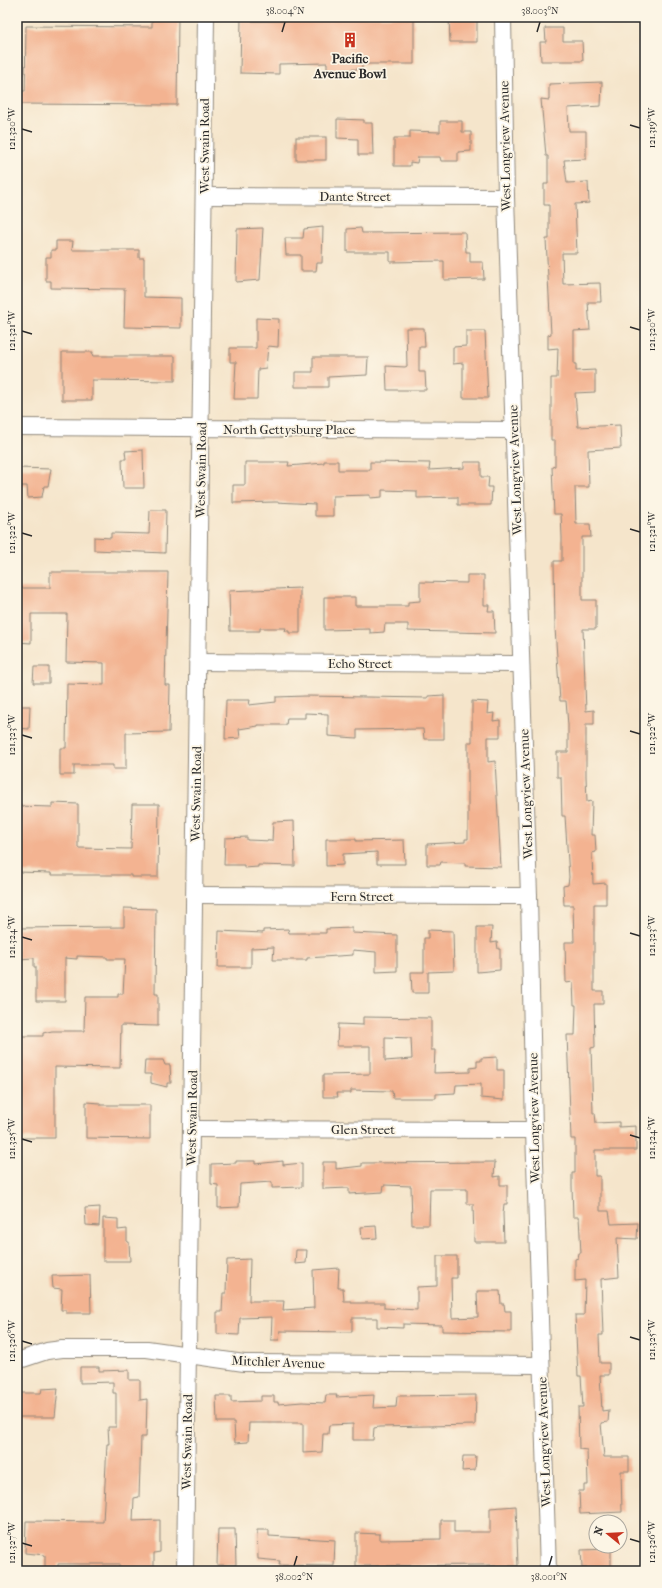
<svg xmlns="http://www.w3.org/2000/svg" width="662" height="1588" viewBox="0 0 662 1588" font-family="'IM FELL French Canon',serif">
	<style>
		.building { fill: #f3b391; fill-rule: evenodd }
		.lines { fill: none; stroke-linecap: round; stroke-linejoin: round }
		.minor-casing { stroke: #90887b; stroke-width: 18 }
		.minor { stroke: #fff; stroke-width: 16 }
		.ticks { fill: none; stroke: #2b2b2b; stroke-width: 1.5 }
		.labels { text-anchor: middle; dominant-baseline: central; stroke-width: 3.5; stroke-linejoin: round; paint-order: stroke }
		.poi-label { font-size: 13px; font-weight: bold; fill: #2b2b2b; stroke: #fcf5e5 }
		.street-label { font-size: 13px; fill: #2b2b2b; stroke: #fcf5e5 }
		.neatline { fill: none; stroke: #2b2b2b; stroke-width: 1.5 }
		.ticks-label { font-size: 10px; text-anchor: middle; fill: #2b2b2b }
	</style>
	<rect width="100%" height="100%" fill="#fcf5e5"/>
	<filter id="ink" filterUnits="userSpaceOnUse"><feTurbulence type="fractalNoise" baseFrequency=".025" numOctaves="2"/><feDisplacementMap in="SourceGraphic" scale="8" xChannelSelector="R" yChannelSelector="G"/><feConvolveMatrix kernelMatrix="1 2 1 2 8 2 1 2 1" color-interpolation-filters="sRGB"/></filter>
	<filter id="wash" filterUnits="userSpaceOnUse"><feTurbulence type="fractalNoise" baseFrequency=".012" numOctaves="4" result="noise"/><feDisplacementMap in="SourceGraphic" scale="16" xChannelSelector="R" yChannelSelector="G"/><feGaussianBlur stdDeviation="0.9" result="paint"/><feColorMatrix in="noise" values="0 0 0 0 0 0 0 0 0 0 0 0 0 0 0 0 0 1.4 0 .05"/><feComposite in="paint" operator="in"/></filter>
	<g filter="url(#wash)">
		<rect width="100%" height="100%" fill="#f5e5cb"/>
		<g id="blocks">
			<g class="building">
				<polygon points="152,17 178,17 177,105 17,104 17,91 25,91 26,26 152,27"/>
				<polygon points="241,17 252,17 252,21 285,21 285,17 414,17 414,64 362,64 362,69 327,70 327,63 279,64 279,74 240,73"/>
				<polygon points="449,17 477,17 477,42 450,42"/>
				<polygon points="545,28 563,28 563,41 582,41 583,61 541,61 540,42 546,42"/>
				<polygon points="602,82 601,106 568,108 569,131 586,131 586,159 564,160 567,183 588,182 589,203 575,204 577,253 562,253 563,284 600,283 601,302 588,302 590,330 574,331 574,364 576,364 576,371 595,370 595,392 575,393 578,427 620,425 621,448 588,450 589,487 575,487 576,524 590,524 591,537 582,537 582,600 596,600 596,629 583,629 586,711 594,710 594,724 586,724 586,776 587,802 592,801 591,835 595,835 596,852 592,853 593,884 606,883 606,904 594,904 594,991 603,991 603,1004 594,1004 595,1047 591,1048 593,1113 595,1113 596,1123 619,1122 619,1127 636,1126 636,1150 595,1150 595,1176 600,1176 600,1211 609,1211 611,1224 638,1223 637,1239 617,1238 619,1277 601,1279 603,1335 599,1335 600,1363 609,1363 609,1375 600,1375 602,1411 609,1410 608,1422 601,1423 604,1457 629,1457 629,1471 621,1471 622,1512 580,1514 579,1491 584,1491 584,1485 588,1485 587,1450 579,1449 578,1407 583,1407 581,1376 578,1376 575,1315 584,1315 585,1280 575,1281 575,1259 578,1258 579,1253 581,1253 579,1217 573,1217 572,1186 572,1173 575,1173 575,1139 571,1139 567,1035 575,1035 576,1005 574,1005 573,982 566,983 565,942 574,942 573,905 564,905 563,886 568,885 569,877 565,816 562,816 561,777 557,777 557,752 568,752 568,725 566,701 560,701 555,628 554,561 562,561 562,537 561,514 554,514 552,467 555,466 555,440 551,440 551,378 557,378 558,348 548,349 548,335 551,334 546,239 549,239 549,205 544,205 544,184 548,184 548,156 546,156 541,99 549,100 549,84"/>
				<polygon points="337,119 364,120 364,123 372,123 373,155 358,155 358,139 337,138"/>
				<polygon points="440,121 462,121 462,132 471,132 471,151 458,152 458,161 441,161 440,157 418,157 417,163 410,162 410,166 394,166 394,138 410,138 410,131 440,132"/>
				<rect x="296" y="137" width="30" height="23"/>
				<polygon points="323,227 322,263 317,263 316,271 301,271 301,255 286,255 285,238 303,238 304,229"/>
				<polygon points="263,228 260,280 236,282 237,229"/>
				<polygon points="361,228 362,233 465,232 466,252 470,252 470,262 483,262 484,279 444,280 444,261 390,262 390,252 347,252 347,229"/>
				<polygon points="56,241 73,241 72,250 139,250 139,258 144,258 144,297 181,298 181,328 124,327 125,289 51,288 51,281 46,281 46,257 51,257 51,250 56,250"/>
				<polygon points="256,318 279,319 278,347 268,346 266,368 258,369 257,399 234,399 236,362 230,362 230,348 256,348"/>
				<polygon points="406,328 424,328 425,347 419,347 419,372 425,372 426,390 387,390 386,366 405,367 407,366"/>
				<polygon points="466,331 485,331 488,398 463,398 463,363 453,364 453,347 466,346"/>
				<polygon points="62,352 93,352 92,356 175,356 175,381 92,380 92,400 62,400"/>
				<polygon points="313,357 368,357 367,375 328,377 328,387 295,387 295,372 313,372"/>
				<polygon points="143,450 144,488 123,488 122,459 126,459 125,451"/>
				<polygon points="324,461 338,461 338,470 370,470 370,462 430,463 429,470 464,468 464,462 481,462 481,477 489,477 488,487 492,487 491,505 458,505 458,497 417,498 417,491 382,490 382,497 370,498 370,495 333,496 333,516 315,516 315,504 276,502 233,503 233,485 245,485 245,462 289,462 288,466 324,463"/>
				<polygon points="19,468 51,469 48,486 44,486 42,497 28,498 27,486 19,486"/>
				<polygon points="150,510 166,510 165,553 94,550 94,537 111,538 111,533 149,534"/>
				<polygon points="50,572 168,572 165,685 170,685 169,732 126,733 126,769 113,769 113,765 74,765 74,775 60,775 60,748 66,748 67,684 104,685 104,663 66,662 67,614 31,614 31,643 17,642 17,588 50,588"/>
				<polygon points="467,575 484,575 484,605 489,605 488,611 494,611 495,633 408,631 408,624 385,624 384,632 370,633 370,629 324,630 324,597 355,597 355,606 408,606 408,602 420,601 420,582 467,583"/>
				<polygon points="300,588 300,633 289,633 289,631 285,631 286,628 260,628 260,631 230,631 229,591"/>
				<polygon points="34,667 49,667 49,683 33,683"/>
				<polygon points="444,695 444,739 424,739 423,729 357,730 357,738 328,736 328,714 305,713 305,718 287,718 286,725 258,725 258,726 239,729 240,738 225,739 226,700 250,700 249,705 276,702 276,697 306,696 428,698 428,696"/>
				<polygon points="472,701 488,702 487,714 494,713 493,721 500,720 500,737 488,737 488,762 495,761 501,867 465,866 465,863 441,862 440,865 427,865 427,844 465,842 465,839 468,839 468,742 472,742"/>
				<polygon points="17,706 30,706 29,729 17,728"/>
				<polygon points="52,803 78,804 78,848 131,849 132,804 159,804 158,877 131,877 131,875 51,875 51,873 17,872 17,806 52,807"/>
				<polygon points="294,821 295,866 258,865 258,867 244,868 244,865 224,865 225,838 247,837 247,840 272,841 273,822"/>
				<polygon points="326,839 356,839 356,841 404,840 405,864 377,864 377,852 343,854 343,865 326,866"/>
				<polygon points="124,908 156,909 155,994 158,994 158,1026 121,1025 120,1068 55,1067 55,1138 17,1138 17,1036 43,1036 43,1033 52,1031 84,1031 85,997 118,997 118,994 123,994 125,959 107,959 107,957 77,956 77,959 65,958 65,1001 36,1001 36,967 34,967 34,958 18,959 17,928 124,927"/>
				<polygon points="477,927 492,927 491,943 497,942 498,949 500,949 500,970 477,972"/>
				<polygon points="352,928 352,933 397,935 397,971 376,972 376,952 353,950 353,955 307,958 307,960 273,960 274,947 251,948 251,967 218,967 219,931 263,933 263,930 288,929 289,933 326,933 326,929"/>
				<polygon points="428,930 453,931 454,971 428,972 428,993 412,993 411,972 424,972 424,938 428,938"/>
				<path d="M363,1017L431,1018V1050H435L434,1073L470,1072V1068L477,1067V1061H481V1058L497,1057V1070H504V1100L481,1098V1084L456,1085L455,1093L436,1094V1098H393L392,1091L351,1090V1093H337L338,1097H323V1075L370,1074V1046H337L338,1024L363,1025ZM385,1037L411,1038L412,1059L385,1061Z"/>
				<polygon points="145,1060 163,1060 165,1065 170,1065 171,1083 167,1083 167,1087 151,1083 151,1074 144,1074"/>
				<polygon points="86,1102 100,1103 100,1105 150,1105 150,1139 86,1138"/>
				<polygon points="236,1161 255,1161 255,1164 283,1161 283,1165 302,1163 302,1187 272,1188 272,1182 240,1184 239,1207 218,1208 218,1185 211,1184 211,1164 236,1163"/>
				<polygon points="323,1162 336,1162 336,1169 362,1166 362,1163 495,1162 494,1177 500,1176 500,1185 507,1185 507,1204 504,1204 503,1214 504,1242 474,1242 473,1204 467,1204 467,1189 430,1189 429,1225 412,1225 411,1186 384,1185 383,1192 349,1194 349,1188 323,1189"/>
				<polygon points="100,1207 99,1226 86,1225 85,1208"/>
				<polygon points="103,1218 118,1219 118,1230 127,1229 127,1242 129,1242 130,1261 103,1261"/>
				<polygon points="376,1226 377,1238 362,1239 361,1227"/>
				<polygon points="296,1250 307,1250 306,1263 295,1264"/>
				<polygon points="437,1256 457,1256 457,1278 451,1278 452,1318 478,1317 477,1291 500,1291 501,1304 504,1304 505,1311 511,1311 511,1332 442,1331 442,1325 403,1324 403,1328 377,1327 377,1318 352,1318 352,1332 280,1331 279,1340 271,1340 272,1317 240,1318 239,1335 217,1334 217,1312 222,1312 223,1293 226,1293 227,1260 250,1259 249,1301 284,1301 283,1310 314,1308 313,1270 339,1268 338,1288 343,1288 344,1301 352,1301 352,1303 384,1303 384,1308 417,1310 417,1287 437,1286"/>
				<polygon points="90,1275 91,1313 66,1313 66,1310 61,1310 62,1289 53,1288 52,1276"/>
				<polygon points="80,1367 99,1367 99,1371 129,1370 129,1380 140,1380 140,1400 147,1399 146,1437 141,1437 139,1497 134,1498 133,1521 160,1520 160,1552 154,1553 154,1568 119,1568 119,1564 58,1564 58,1568 45,1567 45,1555 25,1553 26,1521 103,1522 107,1444 109,1444 108,1427 116,1427 116,1393 113,1393 113,1382 80,1383"/>
				<polygon points="58,1388 55,1417 17,1417 17,1393 41,1393 42,1389"/>
				<polygon points="326,1395 337,1395 336,1397 374,1395 373,1408 396,1407 397,1396 476,1395 475,1425 379,1427 374,1428 373,1440 353,1440 353,1424 329,1425 328,1434 323,1434 322,1452 303,1453 303,1423 249,1423 248,1442 235,1443 234,1422 217,1422 216,1396 231,1396 231,1402 261,1401 261,1396 274,1396 274,1402 278,1402 278,1404 302,1402 325,1403"/>
				<polygon points="463,1456 476,1456 475,1470 462,1471"/>
				<polygon points="516,1506 518,1566 490,1566 490,1565 356,1566 356,1533 380,1534 380,1540 441,1539 441,1520 454,1520 454,1532 490,1532 490,1508"/>
				<polygon points="218,1529 235,1529 236,1565 217,1565"/>
				<polygon points="257,1530 269,1530 269,1536 335,1540 334,1566 279,1565 280,1561 258,1559"/>
				<polygon points="611,1549 611,1568 582,1568 581,1550"/>
			</g>
		</g>
	</g>
	<g filter="url(#ink)">
		<use href="#blocks" fill-opacity="0" stroke="#90887b" stroke-width="1"/>
		<g class="lines">
			<g class="minor-casing">
				<g id="minor">
					<polyline points="503,17 506,197 529,896 534,1130 548,1571"/>
					<polyline points="204,196 506,197"/>
					<polyline points="17,427 514,430"/>
					<polyline points="198,662 521,664"/>
					<polyline points="195,895 529,896"/>
					<polyline points="192,1129 534,1130"/>
					<polyline points="17,1361 47,1351 62,1349 147,1349 244,1363 541,1365"/>
					<polyline points="185,1571 206,17"/>
				</g>
			</g>
			<use href="#minor" class="minor"/>
		</g>
	</g>
	<path class="ticks" d="M282,32L285,22M537,32L540,22M630,125L640,128M22,129L32,132M630,327L640,330M22,331L32,334M630,529L640,532M22,533L32,536M630,731L640,734M22,735L32,738M630,933L640,936M22,937L32,940M630,1135L640,1138M22,1139L32,1142M630,1337L640,1340M22,1341L32,1344M630,1539L640,1542M22,1543L32,1546M294,1566L297,1556M549,1566L552,1556"/>
	<defs>
		<g id="building-bare" transform="scale(1.2)"><path d="M-4-6H4V6H1V3H-1V6H-4ZM-2.5-4.3h1.7v1.8h-1.7ZM.8-4.3h1.7v1.8H.8ZM-2.5-1h1.7V.8h-1.7ZM.8-1h1.7V.8H.8Z" fill="#c8321e" stroke="#fcf5e5" stroke-width="2.5" paint-order="stroke"/></g>
	</defs>
	<g fill-rule="evenodd">
		<use href="#building-bare" x="350" y="40"/>
	</g>
	<g class="labels">
		<g class="poi-label">
			<text x="350" y="58">Pacific<tspan x="350" dy="15">Avenue Bowl</tspan></text>
		</g>
		<g class="street-label">
			<text transform="translate(204 146) rotate(-90)">West Swain Road</text>
			<text transform="translate(505 146) rotate(-91)">West Longview Avenue</text>
			<text x="355" y="196">Dante Street</text>
			<text x="289" y="429">North Gettysburg Place</text>
			<text transform="translate(201 470) rotate(-89)">West Swain Road</text>
			<text transform="translate(515 470) rotate(-92)">West Longview Avenue</text>
			<text x="360" y="663">Echo Street</text>
			<text transform="translate(196 794) rotate(-89)">West Swain Road</text>
			<text transform="translate(526 794) rotate(-92)">West Longview Avenue</text>
			<text x="362" y="896">Fern Street</text>
			<text transform="translate(192 1118) rotate(-89)">West Swain Road</text>
			<text transform="translate(534 1118) rotate(-91)">West Longview Avenue</text>
			<text x="363" y="1129">Glen Street</text>
			<text transform="translate(278 1362) rotate(2)">Mitchler Avenue</text>
			<text transform="translate(187 1442) rotate(-89)">West Swain Road</text>
			<text transform="translate(544 1442) rotate(-92)">West Longview Avenue</text>
		</g>
	</g>
	<rect width="662" height="1588" fill="none" stroke="#fcf5e5" stroke-width="44"/>
	<g transform="translate(608 1534) rotate(288)"><circle r="19" fill="#fcf5e5" stroke="#a8a49b"/>
	<path d="M0-3L7 15L0 10L-7 15Z" fill="#c8321e"/>
	<text y="-6" font-size="11" font-weight="bold" text-anchor="middle" fill="#2b2b2b">N</text>
	</g>
	<rect x="22" y="22" width="618" height="1544" class="neatline"/>
	<g class="ticks-label">
		<text x="285" y="14">38.004°N</text>
		<text x="540" y="14">38.003°N</text>
		<text transform="translate(651 128) rotate(-90)" y="4">121.319°W</text>
		<text transform="translate(11 129) rotate(-90)" y="4">121.320°W</text>
		<text transform="translate(651 330) rotate(-90)" y="4">121.320°W</text>
		<text transform="translate(11 331) rotate(-90)" y="4">121.321°W</text>
		<text transform="translate(651 532) rotate(-90)" y="4">121.321°W</text>
		<text transform="translate(11 533) rotate(-90)" y="4">121.322°W</text>
		<text transform="translate(651 734) rotate(-90)" y="4">121.322°W</text>
		<text transform="translate(11 735) rotate(-90)" y="4">121.323°W</text>
		<text transform="translate(651 936) rotate(-90)" y="4">121.323°W</text>
		<text transform="translate(11 937) rotate(-90)" y="4">121.324°W</text>
		<text transform="translate(651 1138) rotate(-90)" y="4">121.324°W</text>
		<text transform="translate(11 1139) rotate(-90)" y="4">121.325°W</text>
		<text transform="translate(651 1340) rotate(-90)" y="4">121.325°W</text>
		<text transform="translate(11 1341) rotate(-90)" y="4">121.326°W</text>
		<text transform="translate(651 1542) rotate(-90)" y="4">121.326°W</text>
		<text transform="translate(11 1543) rotate(-90)" y="4">121.327°W</text>
		<text x="294" y="1580">38.002°N</text>
		<text x="549" y="1580">38.001°N</text>
	</g>
</svg>
